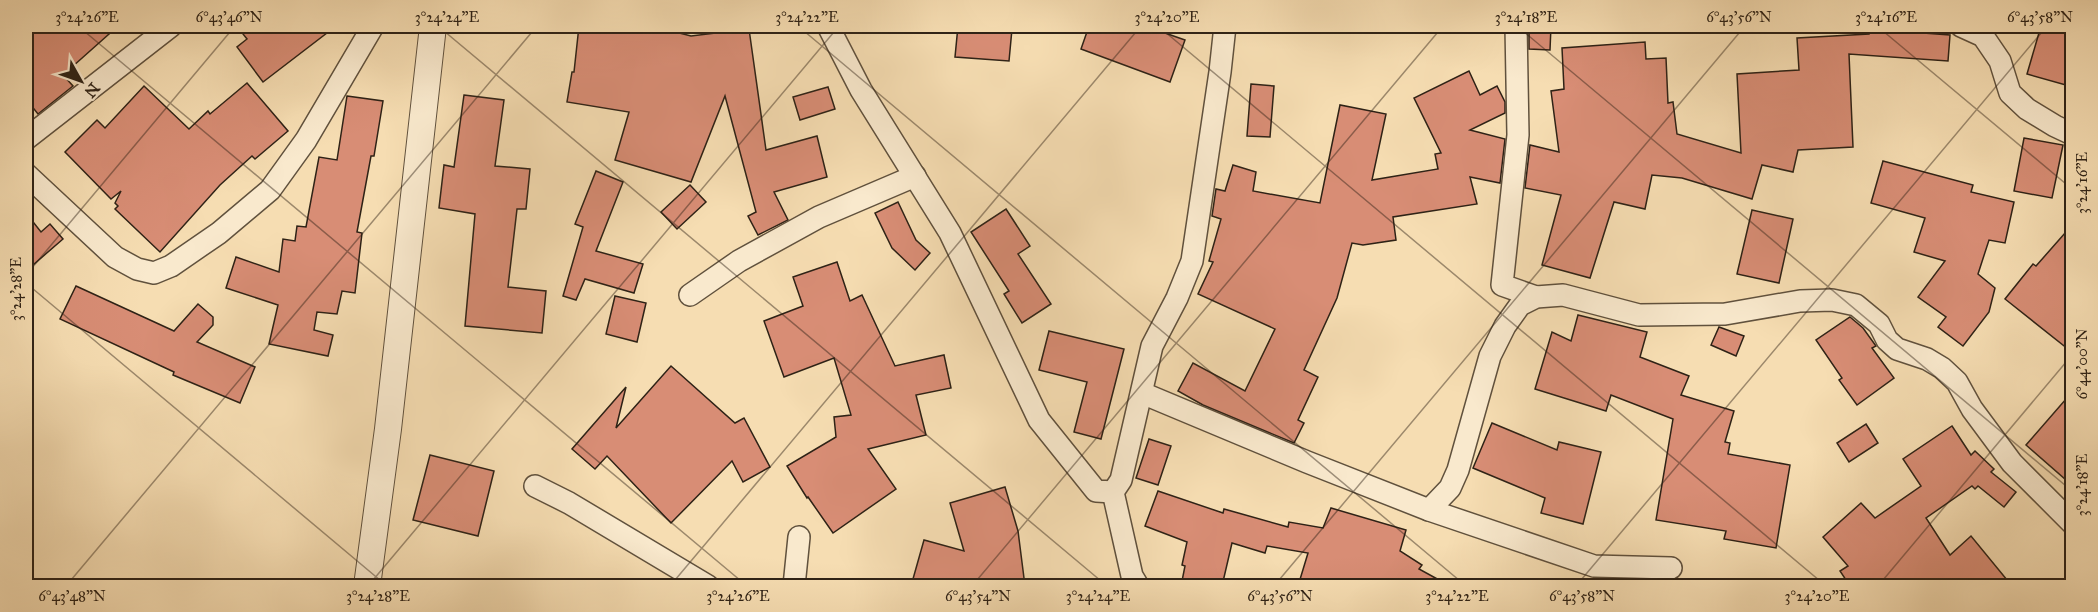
<svg xmlns="http://www.w3.org/2000/svg" width="2098" height="612" viewBox="0 0 2098 612" font-family="'IM FELL Great Primer',serif">
	<style>
		.building { fill: #d88d75; stroke: #2e2216; stroke-width: 1.5 }
		.lines { fill: none; stroke-linecap: round; stroke-linejoin: round }
		.minor-casing { stroke: #60513d; stroke-width: 24 }
		.tertiary-casing { stroke: #60513d; stroke-width: 28 }
		.minor { stroke: #f9e9cd; stroke-width: 21 }
		.tertiary { stroke: #f9e9cd; stroke-width: 26 }
		.ticks { fill: none; stroke: #2e2216; stroke-width: 1.5; stroke-opacity: 0.45 }
		.neatline { fill: none; stroke: #2e2216; stroke-width: 2 }
		.ticks-label { font-size: 15px; text-anchor: middle; fill: #2e2216 }
	</style>
	<rect width="100%" height="100%" fill="#f6ddb2"/>
	<filter id="stains"><feTurbulence type="fractalNoise" baseFrequency=".00333" numOctaves="4"/><feColorMatrix values="0 0 0 0 .2 0 0 0 0 .09 0 0 0 0 .02 0 0 0 .5 -.17"/></filter>
	<radialGradient id="worn" r=".72"><stop offset=".6" stop-color="#630" stop-opacity="0"/><stop offset="1" stop-color="#630" stop-opacity=".3"/></radialGradient>
	<g class="building">
		<polygon points="26,26 118,26 63,75 73,86 38,114 26,99"/>
		<polygon points="255,26 336,26 263,82 237,47 247,39 243,34"/>
		<polygon points="579,26 652,26 691,36 749,29 766,150 817,136 827,177 774,192 788,220 758,235 748,216 756,212 725,96 691,182 615,160 629,112 567,102 572,72 574,72"/>
		<polygon points="958,26 1012,29 1009,61 955,57"/>
		<polygon points="1089,26 1145,26 1185,40 1170,82 1081,49"/>
		<polygon points="1529,26 1551,26 1550,50 1529,49"/>
		<polygon points="2041,26 2073,26 2073,87 2027,74"/>
		<polygon points="1869,29 1950,35 1948,61 1849,54 1853,147 1798,150 1793,172 1762,165 1752,199 1682,178 1652,175 1645,209 1614,202 1590,278 1542,265 1561,195 1525,188 1530,145 1559,152 1551,91 1564,89 1562,48 1645,42 1646,59 1666,58 1668,103 1673,102 1677,134 1741,153 1737,74 1799,70 1797,38 1869,34"/>
		<polygon points="1469,71 1480,95 1497,86 1505,102 1505,113 1470,130 1505,139 1500,183 1470,177 1477,204 1393,217 1396,240 1363,245 1352,243 1337,298 1304,370 1318,377 1298,420 1304,423 1294,443 1203,405 1178,391 1193,363 1245,391 1275,329 1198,294 1213,262 1209,261 1221,219 1212,216 1216,189 1225,191 1233,165 1256,172 1253,191 1320,203 1340,105 1386,114 1372,180 1438,169 1435,154 1441,153 1414,98"/>
		<polygon points="247,83 288,131 255,159 252,156 220,185 160,252 115,209 118,206 115,203 121,191 111,199 65,152 97,120 105,128 144,86 189,129 208,111 210,114"/>
		<polygon points="1251,84 1274,86 1270,137 1247,136"/>
		<polygon points="828,87 835,109 800,120 793,97"/>
		<polygon points="464,95 504,100 495,166 530,169 526,209 517,209 508,287 546,291 542,333 465,326 475,214 439,208 444,165 454,167"/>
		<polygon points="347,96 383,101 374,156 371,156 357,232 362,233 355,293 342,291 337,314 317,312 314,330 333,335 328,356 269,344 278,305 226,288 236,257 279,272 283,239 295,241 297,226 306,227 319,157 337,160"/>
		<polygon points="2024,138 2063,145 2052,198 2014,191"/>
		<polygon points="1883,161 1973,185 1971,192 2014,202 2005,243 1989,240 1978,274 1995,288 1989,312 1963,346 1938,327 1946,317 1918,297 1945,261 1914,252 1925,218 1871,203"/>
		<polygon points="596,171 623,182 596,251 643,264 634,293 585,279 576,300 563,296 583,227 575,224"/>
		<polygon points="690,185 706,202 677,229 661,212"/>
		<polygon points="898,202 916,240 930,253 915,270 892,248 875,213"/>
		<polygon points="1006,209 1030,246 1018,254 1051,304 1022,323 1004,294 1009,291 971,232"/>
		<polygon points="1752,210 1793,219 1779,283 1737,274"/>
		<polygon points="26,213 41,232 50,224 63,239 26,271"/>
		<polygon points="2073,224 2073,353 2005,299 2033,264 2036,266"/>
		<polygon points="837,262 850,301 862,295 895,366 944,355 951,388 916,395 926,435 868,449 896,489 833,533 808,497 807,498 787,466 836,437 834,417 851,415 834,358 784,377 764,321 803,306 793,277"/>
		<polygon points="76,286 174,331 198,304 213,317 213,325 197,342 255,367 240,403 173,375 174,372 60,319"/>
		<polygon points="615,296 646,303 637,342 606,334"/>
		<polygon points="1578,315 1647,332 1640,357 1689,376 1681,395 1734,411 1725,442 1730,443 1728,454 1790,465 1776,548 1724,539 1726,531 1656,520 1673,419 1611,395 1606,411 1535,389 1552,332 1571,341"/>
		<polygon points="1850,317 1863,328 1876,346 1872,348 1894,378 1857,405 1839,380 1842,378 1816,340"/>
		<polygon points="1719,327 1744,336 1736,356 1711,345"/>
		<polygon points="1049,331 1124,349 1101,439 1074,432 1087,382 1039,370"/>
		<polygon points="671,366 735,423 744,418 770,467 743,482 732,461 671,523 607,456 595,469 572,449 626,387 616,428"/>
		<polygon points="2073,391 2073,486 2026,445"/>
		<polygon points="1492,423 1557,450 1559,442 1601,452 1583,524 1541,513 1545,498 1473,468"/>
		<polygon points="1866,424 1878,443 1849,462 1837,443"/>
		<polygon points="1952,426 1971,455 1975,451 1994,469 1991,472 2016,492 2004,507 1978,486 1975,489 1972,486 1926,518 1950,555 1971,536 2012,586 1850,586 1840,571 1848,566 1823,537 1861,503 1875,518 1921,486 1903,459"/>
		<polygon points="1149,439 1171,446 1158,485 1136,478"/>
		<polygon points="430,455 494,471 478,536 413,520"/>
		<polygon points="1005,487 1018,531 1025,586 911,586 924,540 964,551 950,503"/>
		<polygon points="1158,491 1223,513 1224,509 1288,527 1289,522 1323,528 1331,508 1406,530 1400,551 1422,565 1419,569 1450,586 1298,586 1308,553 1267,546 1265,553 1232,543 1222,586 1181,586 1185,566 1182,565 1187,542 1145,526"/>
	</g>
	<g class="lines">
		<g class="minor-casing">
			<g id="minor">
				<polyline points="828,26 861,90 950,233 1039,420 1096,491 1113,492"/>
				<polyline points="1516,26 1518,135 1502,285 1536,297"/>
				<polyline points="1961,26 1983,36 2000,61 2010,93 2027,109 2055,126 2072,134"/>
				<polyline points="26,139 171,26"/>
				<polyline points="26,174 115,257 137,269 154,273 171,266 219,233 270,190 306,140 373,26"/>
				<polyline points="690,295 739,261 819,217 915,176"/>
				<polyline points="1142,393 1307,462 1429,510 1594,566 1671,568"/>
				<polyline points="535,486 569,503 708,586"/>
				<polyline points="1429,510 1450,488 1458,470 1490,356 1505,326 1520,305 1536,297 1563,295 1639,315 1725,314 1800,301 1832,300 1856,305 1879,324 1887,340 1897,349 1927,359 1942,368 1957,382 1972,409 2012,463 2072,523"/>
				<polyline points="794,586 799,537"/>
				<polyline points="1138,586 1132,576 1113,492 1121,480 1152,346 1177,298 1192,261 1220,72 1225,26"/>
			</g>
		</g>
		<g class="tertiary-casing">
			<polyline id="tertiary" points="367,586 388,429 433,26"/>
		</g>
		<use href="#minor" class="minor"/>
		<use href="#tertiary" class="tertiary"/>
	</g>
	<path class="ticks" d="M78,26L747,586M438,26L1107,586M798,26L1466,586M1158,26L1826,586M1517,26L2072,491M1877,26L2072,189M26,275L235,26M26,283L387,586M26,585L27,586M66,586L537,26M368,586L839,26M670,586L1141,26M972,586L1443,26M1274,586L1745,26M1576,586L2047,26M1878,586L2072,355"/>
	<rect width="2098" height="612" fill="none" stroke="#f6ddb2" stroke-width="66"/>
	<g transform="translate(81 81) rotate(130)" stroke="#f9e9cd" stroke-width="4.5" paint-order="stroke">
	<path d="M0-4.5L10 22L0 15L-10 22Z" fill="#2e2216"/>
	<text y="-9" font-size="16" font-weight="bold" text-anchor="middle" fill="#2e2216">N</text>
	</g>
	<rect x="33" y="33" width="2032" height="546" class="neatline"/>
	<g class="ticks-label">
		<text x="87" y="22">3°24'26"E</text>
		<text x="229" y="22">6°43'46"N</text>
		<text x="447" y="22">3°24'24"E</text>
		<text x="807" y="22">3°24'22"E</text>
		<text x="1167" y="22">3°24'20"E</text>
		<text x="1526" y="22">3°24'18"E</text>
		<text x="1739" y="22">6°43'56"N</text>
		<text x="1886" y="22">3°24'16"E</text>
		<text x="2040" y="22">6°43'58"N</text>
		<text transform="translate(2082 183) rotate(-90)" y="5">3°24'16"E</text>
		<text transform="translate(16 289) rotate(-90)" y="5">3°24'28"E</text>
		<text transform="translate(2082 364) rotate(-90)" y="5">6°44'00"N</text>
		<text transform="translate(2082 485) rotate(-90)" y="5">3°24'18"E</text>
		<text x="72" y="601">6°43'48"N</text>
		<text x="378" y="601">3°24'28"E</text>
		<text x="738" y="601">3°24'26"E</text>
		<text x="978" y="601">6°43'54"N</text>
		<text x="1098" y="601">3°24'24"E</text>
		<text x="1280" y="601">6°43'56"N</text>
		<text x="1457" y="601">3°24'22"E</text>
		<text x="1582" y="601">6°43'58"N</text>
		<text x="1817" y="601">3°24'20"E</text>
	</g>
	<rect width="100%" height="100%" filter="url(#stains)"/>
	<rect width="100%" height="100%" fill="url(#worn)"/>
</svg>
